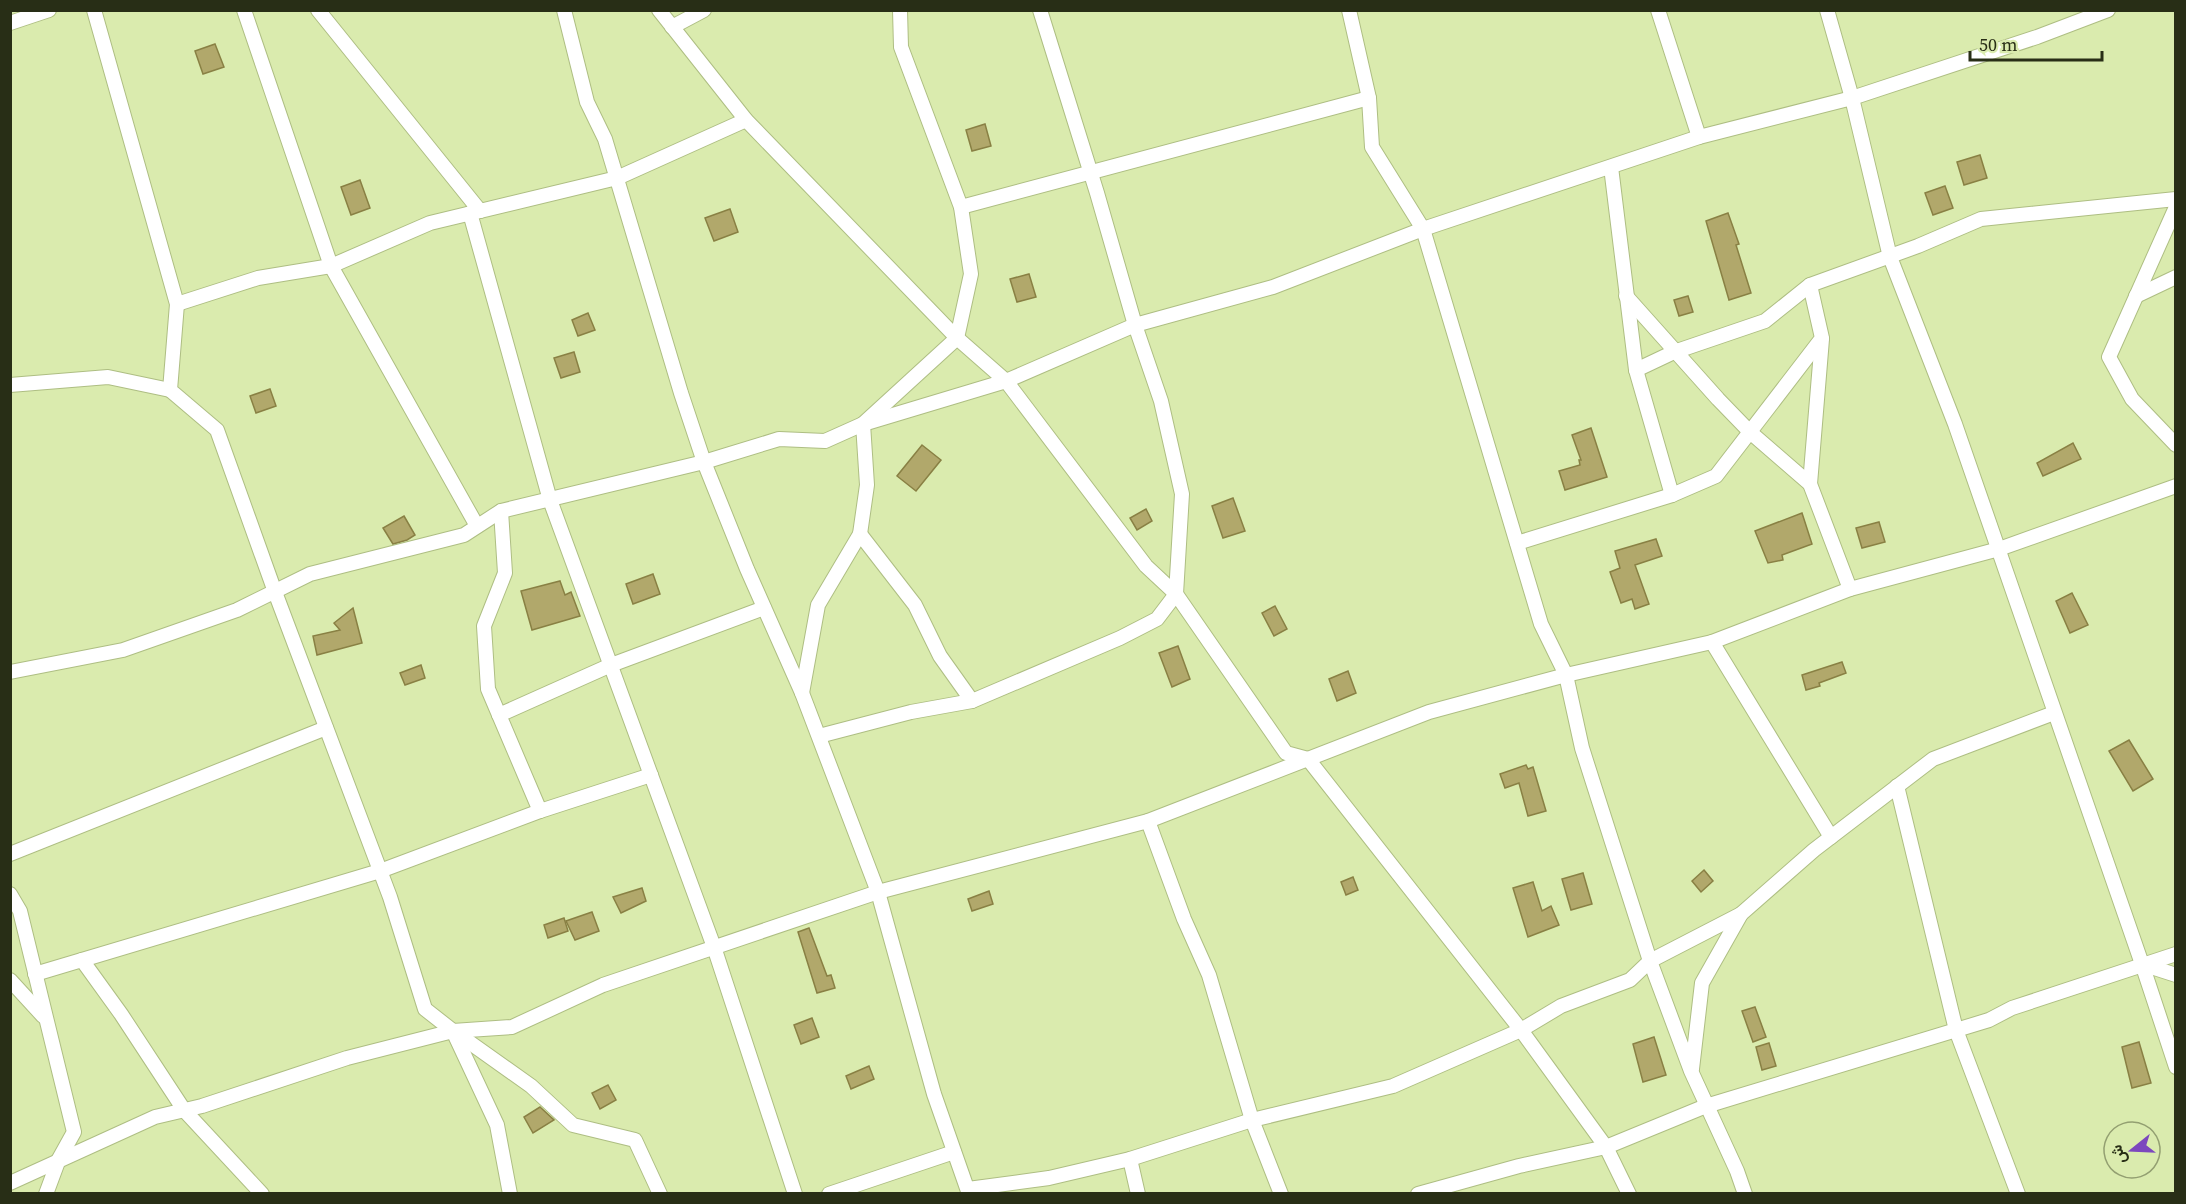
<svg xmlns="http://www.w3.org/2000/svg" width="2186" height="1204" viewBox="0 0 2186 1204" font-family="'Source Serif 4',Vazirmatn,serif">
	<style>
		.building { fill: #b1a86b; stroke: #898044; stroke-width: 1.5 }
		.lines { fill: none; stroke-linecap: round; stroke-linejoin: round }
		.street-casing { stroke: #aebe83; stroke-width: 16 }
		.street { stroke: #fff; stroke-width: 14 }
	</style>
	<rect width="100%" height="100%" fill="#daebae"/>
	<g class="building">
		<polygon points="215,44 224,67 203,74 195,51"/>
		<polygon points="985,124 991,146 972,151 966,130"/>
		<polygon points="1980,155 1987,178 1964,185 1957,162"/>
		<polygon points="360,180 370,208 351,215 341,187"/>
		<polygon points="1945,186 1953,208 1933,215 1925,193"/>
		<polygon points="730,209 738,232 714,241 705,218"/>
		<polygon points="1728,213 1739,244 1736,245 1751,293 1729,300 1706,221"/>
		<polygon points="1029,274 1036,297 1017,302 1010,279"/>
		<polygon points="1688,296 1693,312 1679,316 1674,300"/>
		<polygon points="588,313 595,330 578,336 572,320"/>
		<polygon points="574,352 580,372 561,378 554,358"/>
		<polygon points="270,389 276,406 256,413 250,396"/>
		<polygon points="1591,428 1607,477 1565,490 1559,471 1580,465 1579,460 1581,460 1572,435"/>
		<polygon points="2073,443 2081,459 2043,476 2037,463"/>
		<polygon points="922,445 941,460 916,491 897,476"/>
		<polygon points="1233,498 1245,531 1223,538 1212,506"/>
		<polygon points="1146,509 1152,521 1137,530 1130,518"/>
		<polygon points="1802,513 1812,544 1782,555 1783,560 1768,563 1755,531"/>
		<polygon points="404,516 415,535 407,540 393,544 383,528"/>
		<polygon points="1879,522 1885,542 1862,548 1856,528"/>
		<polygon points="1656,539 1662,556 1635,565 1649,604 1635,609 1632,599 1621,603 1610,572 1620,568 1615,551"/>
		<polygon points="653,574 660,594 633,604 626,584"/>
		<polygon points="560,581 565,595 571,592 580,616 532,630 521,591"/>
		<polygon points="2072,593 2088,625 2070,633 2056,601"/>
		<polygon points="1275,606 1287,629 1274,636 1262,613"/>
		<polygon points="353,608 362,643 317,655 313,636 340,630 334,623"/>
		<polygon points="1178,646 1190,679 1172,687 1159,653"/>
		<polygon points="1842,662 1846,673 1819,683 1820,686 1806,690 1802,675"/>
		<polygon points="421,665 425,678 405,685 400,673"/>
		<polygon points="1348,671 1356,693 1337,701 1329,679"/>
		<polygon points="2129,740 2153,779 2133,791 2109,751"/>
		<polygon points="1526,765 1528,769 1533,767 1546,811 1528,816 1519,783 1505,788 1500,774"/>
		<polygon points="1704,870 1713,881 1701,892 1692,881"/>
		<polygon points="1583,873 1592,904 1571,910 1562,879"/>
		<polygon points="1353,877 1358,890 1346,895 1341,882"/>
		<polygon points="1533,882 1542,911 1551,906 1559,925 1528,937 1513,888"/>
		<polygon points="642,888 646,901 621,913 613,897"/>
		<polygon points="989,891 993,904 972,911 968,899"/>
		<polygon points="592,912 599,931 575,940 566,921"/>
		<polygon points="564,918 568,931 548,938 544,925"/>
		<polygon points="809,928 827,976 831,975 835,988 817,993 798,932"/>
		<polygon points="1755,1007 1766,1037 1753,1042 1742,1011"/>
		<polygon points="812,1018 819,1037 801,1044 794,1025"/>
		<polygon points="1654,1037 1666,1075 1643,1082 1633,1044"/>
		<polygon points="2139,1042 2151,1083 2132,1088 2122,1047"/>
		<polygon points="1769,1043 1776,1066 1762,1070 1756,1047"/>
		<polygon points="869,1066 874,1079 851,1089 846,1076"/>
		<polygon points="608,1085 616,1100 600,1109 592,1093"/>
		<polygon points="540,1107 554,1120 533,1133 524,1117"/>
	</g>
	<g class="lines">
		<g class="street-casing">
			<g id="street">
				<polyline points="94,10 177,304 170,390 217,430 275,592 390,897 425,1009 453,1031 497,1125 510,1194"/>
				<polyline points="244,10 331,266 477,526"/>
				<polyline points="318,10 480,211"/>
				<polyline points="564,10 587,102 605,139 681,393 704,462 747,569 802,693 878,892 934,1094 969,1194"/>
				<polyline points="659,10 746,120 957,338 1006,381 1146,566 1176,594 1286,753 1308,759 1521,1030 1606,1147 1629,1194"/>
				<polyline points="1349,10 1369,98 1372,147 1423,229 1541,624 1566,675 1582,748 1650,961 1691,1071 1737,1171 1745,1194"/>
				<polyline points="1658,10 1699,137"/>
				<polyline points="1827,10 1852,98 1890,257 1955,424 2142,964 2176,1067"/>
				<polyline points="10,23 49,10"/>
				<polyline points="672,27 704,10"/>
				<polyline points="1611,167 1636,370 1672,495"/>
				<polyline points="961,207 1369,98"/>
				<polyline points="2176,207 2109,357 2132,399 2176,445"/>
				<polyline points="470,213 550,500 714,947 795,1194"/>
				<polyline points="1626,296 1718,399 1750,432 1810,484 1850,589"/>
				<polyline points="2136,296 2176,277"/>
				<polyline points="177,304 258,278 331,266 430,223 617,178 746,120"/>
				<polyline points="1636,370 1674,352 1765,321 1810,285 1918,246 1981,219 2176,199"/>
				<polyline points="10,385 108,377 170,390"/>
				<polyline points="1810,484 1822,339"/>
				<polyline points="501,511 505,573 484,626 488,689 540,811"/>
				<polyline points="860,534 915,605 940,656 972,701"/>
				<polyline points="1517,543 1672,495 1716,476 1822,338 1810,285"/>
				<polyline points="1712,642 1831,837"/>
				<polyline points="10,672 123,650 237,610 310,574 464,535 501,511 704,462 779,439 825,441 863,424 1006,381 1135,325 1273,287 1423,229 1699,137 1852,98 2037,37 2108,10"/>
				<polyline points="802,693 818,605 860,534 867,485 863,424 957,338 971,274 961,207 901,47 900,10"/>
				<polyline points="499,715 611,665 764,608"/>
				<polyline points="819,736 911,712 972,701 1120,638 1157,619 1176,594 1182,494 1161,401 1135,325 1097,193 1040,10"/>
				<polyline points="1897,786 1956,1030 2018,1194"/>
				<polyline points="1148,821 1184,919 1209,975 1252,1120 1281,1194"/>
				<polyline points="10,854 326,728"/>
				<polyline points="10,894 20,911 74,1132 59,1159 46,1194"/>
				<polyline points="82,960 121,1014 184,1110 262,1194"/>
				<polyline points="2142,964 2176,975"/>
				<polyline points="35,974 380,871 540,811 651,775"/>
				<polyline points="10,980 43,1016"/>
				<polyline points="455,1032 531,1086 573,1125 635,1140 660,1194"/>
				<polyline points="1692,1069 1702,983 1741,914 1814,850 1933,759 2054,713"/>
				<polyline points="1130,1159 1138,1194"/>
				<polyline points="10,1183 155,1117 202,1106 347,1058 453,1031 512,1027 603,985 878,892 1148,821 1429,712 1566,675 1712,642 1850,589 1999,549 2176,486"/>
				<polyline points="968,1189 1049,1178 1130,1159 1252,1120 1393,1086 1521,1030 1561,1006 1630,980 1650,961 1741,914"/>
				<polyline points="829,1194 954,1152"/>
				<polyline points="1418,1194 1519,1166 1606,1147 1706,1106 1989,1020 2012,1008 2176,954"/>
			</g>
		</g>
		<use href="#street" class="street"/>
	</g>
	<rect width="2186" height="1204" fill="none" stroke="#282e16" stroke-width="24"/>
	<g transform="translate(2132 1150) rotate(252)"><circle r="28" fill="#daebae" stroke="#939f71" stroke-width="1.5"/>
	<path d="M0-4.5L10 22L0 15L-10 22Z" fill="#7c47be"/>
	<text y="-9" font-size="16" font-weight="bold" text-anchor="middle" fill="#282e16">ش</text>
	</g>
	<path d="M1970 51v9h132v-9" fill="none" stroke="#282e16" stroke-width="3"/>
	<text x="1979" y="51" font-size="18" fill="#282e16" stroke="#daebae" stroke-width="4.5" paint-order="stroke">50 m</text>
</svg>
